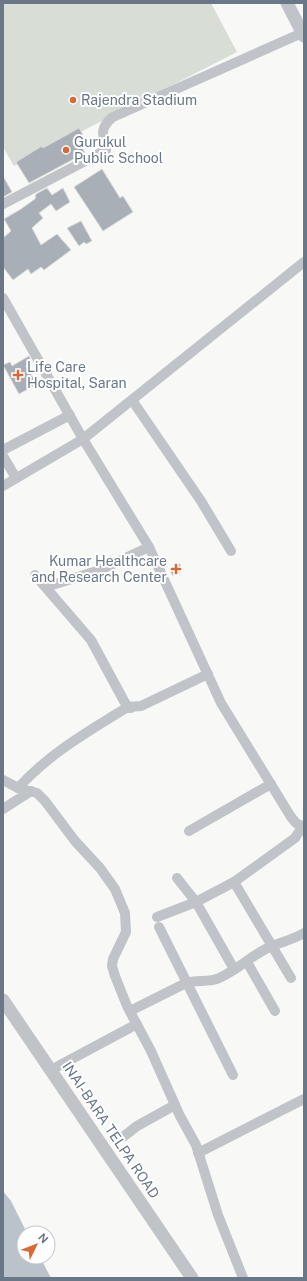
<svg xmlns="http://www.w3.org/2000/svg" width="307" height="1281" viewBox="0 0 307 1281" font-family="'Public Sans',sans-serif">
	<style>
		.green { fill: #d8ddd6 }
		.water { fill: #bac3c9 }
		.building { fill: #a8afb7; stroke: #dadad9 }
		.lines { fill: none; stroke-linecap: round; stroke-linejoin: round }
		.minor { stroke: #c0c4c8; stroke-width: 10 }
		.tertiary { stroke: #c0c4c8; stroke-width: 13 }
		.poi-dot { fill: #da6a35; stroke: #fff; stroke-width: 1.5 }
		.labels { text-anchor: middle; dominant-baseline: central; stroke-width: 4; stroke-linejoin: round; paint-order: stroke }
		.poi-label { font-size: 14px; fill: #697786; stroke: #fff; text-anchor: start }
		.street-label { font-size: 14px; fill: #697786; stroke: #fff }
	</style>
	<rect width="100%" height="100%" fill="#f8f9f6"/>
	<polygon class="green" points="3,3 211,3 237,52 14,166 3,147"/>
	<polygon class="water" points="3,1191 11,1201 27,1233 24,1233 24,1257 40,1257 51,1278 3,1278"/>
	<g class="building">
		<polygon points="79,128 83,135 77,138 85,153 29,183 16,162 42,146 43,148"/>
		<polygon points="102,169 120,198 123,196 133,212 103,231 74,187"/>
		<polygon points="3,176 12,192 3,197"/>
		<polygon points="47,188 52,195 63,188 70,202 56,211 51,204 39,213 43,218 32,228 41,245 57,234 71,250 44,270 41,267 31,274 28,269 13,280 3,267 3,238 11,231 4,219 21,209 35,199 36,194"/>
		<polygon points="81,221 92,241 86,244 84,242 79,246 67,228"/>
		<polygon points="29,356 32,363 26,366 37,384 19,394 3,365 10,362 12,366"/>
		<polygon points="179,563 183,570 173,576 169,569"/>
	</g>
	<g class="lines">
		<g class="minor">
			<path d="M3,204L106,150C103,135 99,128 113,117L302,33"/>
			<polyline points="3,298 83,439 149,547 221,703 291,817 296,823 304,827"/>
			<polyline points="132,400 201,501 231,551"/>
			<polyline points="3,450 70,415"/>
			<polyline points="3,456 16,478"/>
			<polyline points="3,486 83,439 304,262"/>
			<polyline points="35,575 91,640 124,701 128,707 141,706 208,674"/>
			<polyline points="46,587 100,570 149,547"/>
			<polyline points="3,780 18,788 37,793 45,801 75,841 100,868 115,889 125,913 126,932 113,959 112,966 115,976 127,1006 151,1051 180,1116 196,1145 218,1215 243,1278"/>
			<path d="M18,788C50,753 86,733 126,708H131"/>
			<polyline points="3,809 31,791"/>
			<polyline points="189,831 271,784"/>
			<polyline points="177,878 196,902 234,969"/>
			<polyline points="234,882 291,978"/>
			<polyline points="157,917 196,902 234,882 295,838 302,827"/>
			<polyline points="159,927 233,1075"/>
			<polyline points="247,962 275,1011"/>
			<path d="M130,1011L186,983C197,979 209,983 219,978C238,970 254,953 272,946C284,941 292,940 304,933"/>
			<polyline points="51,1070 137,1024"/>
			<polyline points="123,1137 137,1126 175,1105"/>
			<polyline points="198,1153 304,1099"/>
		</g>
		<g class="tertiary">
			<polyline points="287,3 304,36"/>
			<polyline points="3,1000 192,1278"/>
		</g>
	</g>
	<g class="poi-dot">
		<circle cx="73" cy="100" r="4"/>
		<circle cx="66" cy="150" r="4"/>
		<path d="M16 369h4v4h4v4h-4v4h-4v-4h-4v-4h4z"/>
		<path d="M174 563h4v4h4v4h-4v4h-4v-4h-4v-4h4z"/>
	</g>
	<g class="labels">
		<g class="poi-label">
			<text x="81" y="100">Rajendra Stadium</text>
			<text x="74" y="142">Gurukul<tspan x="74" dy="16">Public School</tspan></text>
			<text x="27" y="367">Life Care<tspan x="27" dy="16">Hospital, Saran</tspan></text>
			<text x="167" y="561" text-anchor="end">Kumar Healthcare<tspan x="167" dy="16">and Research Center</tspan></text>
		</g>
		<g class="street-label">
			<text transform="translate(111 1130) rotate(56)">INAI-BARA TELPA ROAD</text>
		</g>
	</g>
	<rect width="307" height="1281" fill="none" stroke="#697786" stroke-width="8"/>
	<g transform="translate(36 1245) rotate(47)"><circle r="19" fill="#ffffff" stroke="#c3c9cf"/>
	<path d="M0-3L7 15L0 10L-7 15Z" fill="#da6a35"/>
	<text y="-6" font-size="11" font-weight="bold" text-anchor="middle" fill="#697786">N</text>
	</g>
</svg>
